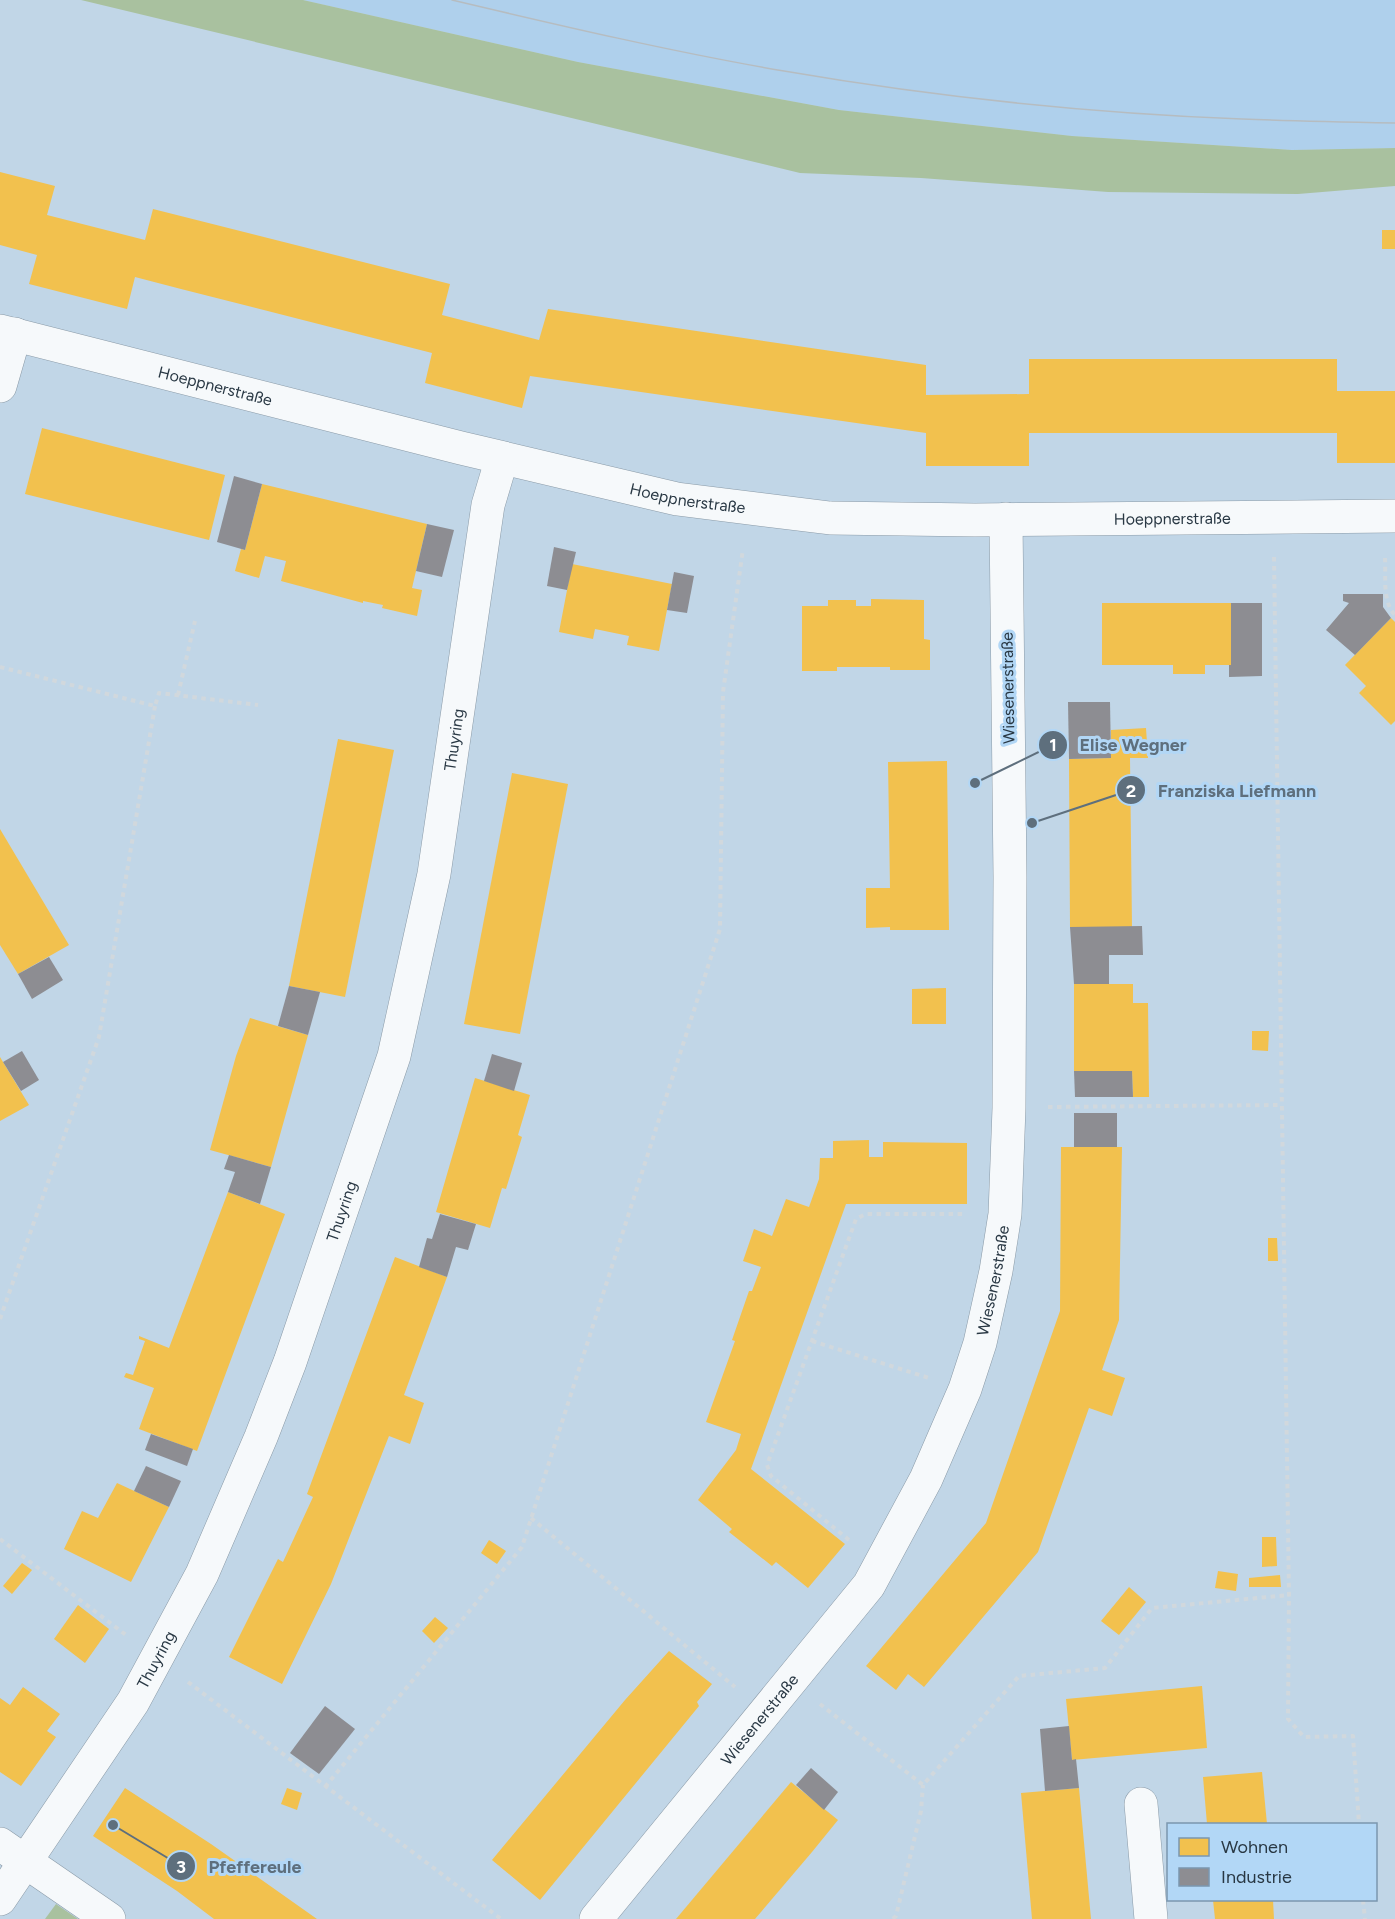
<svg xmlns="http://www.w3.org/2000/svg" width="1395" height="1919" viewBox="0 0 1395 1919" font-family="Figtree,sans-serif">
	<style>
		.built { fill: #afd0ec }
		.green { fill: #a9c19f }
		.homes { fill: #f2c14e }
		.industry { fill: #8d8d92 }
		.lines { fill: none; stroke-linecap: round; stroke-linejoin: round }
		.minor-casing { stroke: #8a9aa7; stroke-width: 34 }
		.path { stroke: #d1d8dd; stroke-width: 4; stroke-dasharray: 4.5 4.5; stroke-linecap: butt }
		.minor { stroke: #f6f9fb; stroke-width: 33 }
		.tram { stroke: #b6bcc0; stroke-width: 1.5 }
		.labels { text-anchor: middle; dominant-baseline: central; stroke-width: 6; stroke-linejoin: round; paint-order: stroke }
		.street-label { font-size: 16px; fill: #293844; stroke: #b2d7f6 }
		.leader { fill: none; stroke: #5e6f7d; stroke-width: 2 }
		.callout-dot { fill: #5e6f7d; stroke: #b2d7f6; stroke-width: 2 }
		.mark-label { font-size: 18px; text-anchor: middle; font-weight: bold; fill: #fff }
		.callout-label { font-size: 18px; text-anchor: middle; font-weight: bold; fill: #5e6f7d; stroke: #b2d7f6; stroke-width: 6; stroke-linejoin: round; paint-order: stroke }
	</style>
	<rect width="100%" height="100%" fill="#c1d6e7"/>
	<polygon class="built" points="303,0 1395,0 1395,148 1292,150 1072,136 839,110 578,62"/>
	<g class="green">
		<polygon points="81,0 303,0 578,62 839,110 1072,136 1292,150 1395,148 1395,186 1298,194 1108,192 921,178 800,173"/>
		<polygon points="56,1904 78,1919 45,1919"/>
	</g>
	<g class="homes">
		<polygon points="0,172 55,186 47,215 145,240 153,209 450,284 442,315 539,340 548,309 926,365 926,395 1029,394 1029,359 1337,359 1337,391 1395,391 1395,463 1337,463 1337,433 1029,433 1029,466 926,466 926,433 530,376 522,408 425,383 432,353 181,289 135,277 127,309 29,284 37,255 0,245"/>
		<rect x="1382" y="230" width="13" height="19"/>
		<polygon points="42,428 225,475 209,540 25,494"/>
		<polygon points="262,484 427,524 412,588 422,590 417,616 382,608 383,605 363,601 363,603 281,581 286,561 265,556 259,578 235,571 241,549 245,550"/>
		<polygon points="572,564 672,584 659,651 627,645 629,636 595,629 593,639 559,632"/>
		<polygon points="871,599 924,600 924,639 930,640 930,670 890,670 890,667 837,667 837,671 802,671 802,606 828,606 828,600 856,600 856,606 871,606"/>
		<polygon points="1102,603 1231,603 1231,665 1205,665 1205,674 1173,674 1173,665 1102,665"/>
		<polygon points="1391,618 1395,622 1395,721 1391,725 1359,693 1366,686 1345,665"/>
		<polygon points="1146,728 1148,758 1130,758 1132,927 1070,927 1069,759 1111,758 1111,730"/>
		<polygon points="338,739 394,750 345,997 289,986"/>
		<polygon points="947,761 949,930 890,930 890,927 866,928 866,888 890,888 888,762"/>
		<polygon points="512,773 568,784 520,1034 464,1024"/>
		<polygon points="0,829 69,945 18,974 0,945"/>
		<polygon points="1074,984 1133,984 1133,1003 1148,1003 1149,1097 1133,1097 1132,1071 1074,1071"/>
		<polygon points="946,988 946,1024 912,1024 912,989"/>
		<polygon points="250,1018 308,1035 271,1167 210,1150 236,1056"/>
		<polygon points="1252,1031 1269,1031 1268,1051 1252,1050"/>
		<polygon points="0,1057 29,1105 0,1121"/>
		<polygon points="475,1078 530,1095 518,1135 522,1137 506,1189 502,1188 490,1228 436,1212"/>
		<polygon points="869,1140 869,1157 883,1157 883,1142 967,1143 967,1204 846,1204 751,1469 845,1544 808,1588 776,1562 772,1566 729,1532 732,1529 698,1500 736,1450 741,1434 706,1422 735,1341 732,1340 749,1291 752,1291 761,1267 743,1261 754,1229 772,1236 786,1199 809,1207 819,1179 820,1158 833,1158 833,1141"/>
		<polygon points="1061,1147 1122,1147 1119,1320 1102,1370 1125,1378 1112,1416 1089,1408 1038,1552 924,1687 908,1674 896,1690 866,1666 986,1523 1060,1311"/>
		<polygon points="228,1192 285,1214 197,1451 139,1429 154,1388 124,1377 126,1373 133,1375 145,1341 139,1339 139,1336 169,1348"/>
		<polygon points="1268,1238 1277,1238 1278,1261 1268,1261"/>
		<polygon points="395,1257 447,1277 404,1395 424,1403 410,1444 389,1436 331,1584 282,1684 229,1657 278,1559 283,1562 313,1497 307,1494"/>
		<polygon points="117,1483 169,1507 131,1582 64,1549 82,1511 98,1518"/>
		<polygon points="1262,1537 1276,1537 1277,1566 1262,1567"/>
		<polygon points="489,1540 506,1551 497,1564 481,1553"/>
		<polygon points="22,1563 32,1570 12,1594 3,1586"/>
		<polygon points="1218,1571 1238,1574 1236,1591 1215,1588"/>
		<polygon points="1280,1575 1281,1587 1249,1587 1249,1578"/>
		<polygon points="1129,1587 1146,1602 1119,1635 1101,1621"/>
		<polygon points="78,1605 109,1629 85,1663 54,1639"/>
		<polygon points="435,1617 448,1628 434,1643 422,1631"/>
		<polygon points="669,1651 712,1684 697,1702 699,1706 540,1900 492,1860 625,1700"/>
		<polygon points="1202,1686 1207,1748 1072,1760 1066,1699"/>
		<polygon points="23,1687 60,1714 47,1731 56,1737 21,1786 0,1772 0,1698 10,1705"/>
		<polygon points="1262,1772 1267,1824 1207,1824 1203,1777"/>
		<polygon points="791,1782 838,1820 812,1852 755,1919 676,1919"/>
		<polygon points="125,1788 211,1844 317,1919 214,1919 177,1891 93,1836"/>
		<polygon points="287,1788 302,1793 297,1810 281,1804"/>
		<polygon points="1079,1788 1091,1919 1032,1919 1021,1793"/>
		<polygon points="1213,1900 1273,1900 1274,1919 1215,1919"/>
	</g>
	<g class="industry">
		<polygon points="234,476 262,484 245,550 217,542"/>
		<polygon points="427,524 454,530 442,577 416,571"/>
		<polygon points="554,547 576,552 567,590 547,586"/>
		<polygon points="674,572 694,576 687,613 667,610"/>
		<polygon points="1343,594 1383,594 1383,607 1391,618 1355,655 1326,630 1349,603 1343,601"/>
		<polygon points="1231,603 1262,603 1262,676 1229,677 1229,665 1231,665"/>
		<polygon points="1068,702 1110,702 1111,758 1069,759"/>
		<polygon points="1142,926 1143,955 1109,955 1109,984 1074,984 1070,927"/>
		<polygon points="49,957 63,980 32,999 18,974"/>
		<polygon points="289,986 320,992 308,1035 278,1026"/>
		<polygon points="22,1051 39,1080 21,1091 3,1062"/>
		<polygon points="492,1054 522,1063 514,1091 484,1081"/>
		<polygon points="1074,1071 1132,1071 1133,1097 1075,1097"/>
		<rect x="1074" y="1113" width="43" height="34"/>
		<polygon points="229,1155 271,1167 260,1204 228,1192 235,1172 224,1169"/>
		<polygon points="440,1214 476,1224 468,1250 456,1247 447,1277 419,1267 427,1238 432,1239"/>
		<polygon points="151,1434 193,1449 187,1466 145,1450"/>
		<polygon points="146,1466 181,1481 169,1507 134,1491"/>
		<polygon points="325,1706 355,1729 319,1774 290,1753"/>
		<polygon points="1069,1726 1072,1760 1076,1759 1079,1788 1045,1791 1040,1729"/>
		<polygon points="811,1768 838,1792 824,1810 796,1785"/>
	</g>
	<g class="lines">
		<g class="minor-casing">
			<g id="minor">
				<path id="s1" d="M0,331L461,448L677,499L830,518L975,520L1395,516"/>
				<polyline points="0,386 15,334"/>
				<polyline points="1141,1804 1151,1919"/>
				<polyline points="0,1844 109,1919"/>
				<path id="s2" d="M0,1899L133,1702L202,1574L261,1437L290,1362L394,1056L434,874L488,505L502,458"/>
				<path id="s3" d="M596,1919L869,1585L926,1479L965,1389L980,1343L996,1271L1005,1214L1009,1108L1010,877L1006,519"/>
			</g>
		</g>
		<g class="path">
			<polyline points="1274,557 1289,1595 1288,1719 1304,1737 1353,1736 1359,1824"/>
			<path d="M1385,558C1386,576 1382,602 1395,615"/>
			<polyline points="0,667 155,706 159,693 258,705"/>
			<polyline points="178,695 195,621"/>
			<polyline points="1048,1107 1282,1105"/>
			<polyline points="0,1319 99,1037 155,706"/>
			<polyline points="812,1341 929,1378"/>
			<polyline points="531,1518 735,1687"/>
			<polyline points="0,1539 126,1635"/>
			<polyline points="849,1540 771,1476 767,1465 856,1219 866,1214 965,1214"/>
			<polyline points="188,1682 501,1919"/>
			<polyline points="820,1704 923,1785 1019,1676 1105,1668 1152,1608 1289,1595"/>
			<polyline points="325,1787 522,1547 720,929 723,692 743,549"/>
			<polyline points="1363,1900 1365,1919"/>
			<polyline points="893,1919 896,1916 921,1811 923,1785"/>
		</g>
		<use href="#minor" class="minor"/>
		<path class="tram" d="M452,0C562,26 673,52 784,71C935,97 1089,113 1242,119C1293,121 1344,122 1395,123"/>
	</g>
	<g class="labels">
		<g class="street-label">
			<text stroke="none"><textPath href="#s1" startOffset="222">Hoeppnerstraße</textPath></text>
			<text stroke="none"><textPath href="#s1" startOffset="708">Hoeppnerstraße</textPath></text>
			<text stroke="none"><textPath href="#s1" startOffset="1194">Hoeppnerstraße</textPath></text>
			<text transform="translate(1008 688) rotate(-91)">Wiesenerstraße</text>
			<text stroke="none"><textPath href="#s2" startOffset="1258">Thuyring</textPath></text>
			<text stroke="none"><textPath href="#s2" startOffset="772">Thuyring</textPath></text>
			<text stroke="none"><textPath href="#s3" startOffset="762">Wiesenerstraße</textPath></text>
			<text stroke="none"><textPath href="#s2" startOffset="286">Thuyring</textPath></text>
			<text stroke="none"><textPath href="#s3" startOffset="258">Wiesenerstraße</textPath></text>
		</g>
	</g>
	<path class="leader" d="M975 783L1053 745M1032 823L1131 790M113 1825L181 1866"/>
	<g class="callout-dot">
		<circle cx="975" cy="783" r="6"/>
		<circle cx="1032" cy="823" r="6"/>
		<circle cx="113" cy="1825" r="6"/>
		<circle cx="1053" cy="745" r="15"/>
		<circle cx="1131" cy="790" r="15"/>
		<circle cx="181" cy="1866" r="15"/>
	</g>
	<g class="mark-label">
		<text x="1053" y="751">1</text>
		<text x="1131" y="797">2</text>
		<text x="181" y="1873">3</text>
	</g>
	<g class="callout-label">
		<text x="1133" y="751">Elise Wegner</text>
		<text x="1237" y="797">Franziska Liefmann</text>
		<text x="255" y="1873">Pfeffereule</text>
	</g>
	<rect x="1167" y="1823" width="210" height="78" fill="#b2d7f6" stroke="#7b97af" stroke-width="1.5"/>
	<rect x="1179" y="1838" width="30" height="18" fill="#f2c14e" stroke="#7b97af" stroke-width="1.5"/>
	<text x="1221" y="1853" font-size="18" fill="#293844">Wohnen</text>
	<rect x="1179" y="1868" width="30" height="18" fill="#8d8d92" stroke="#7b97af" stroke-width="1.5"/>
	<text x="1221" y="1883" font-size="18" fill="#293844">Industrie</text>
</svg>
